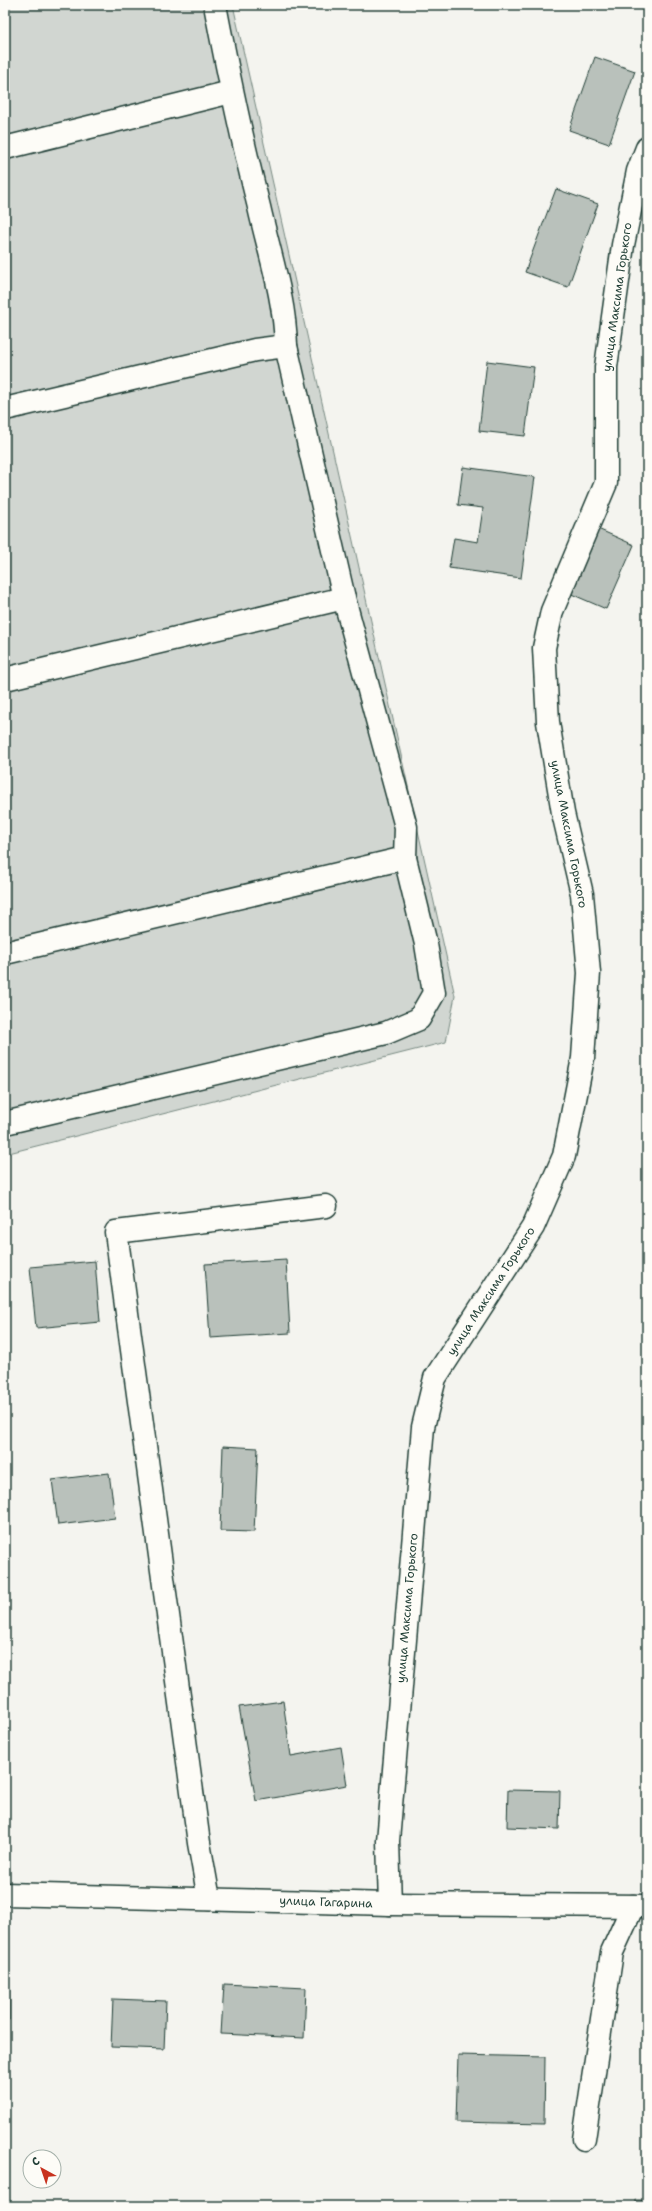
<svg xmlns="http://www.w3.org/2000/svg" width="652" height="2211" viewBox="0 0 652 2211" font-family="'Shantell Sans',sans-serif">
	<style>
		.green { fill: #d1d6d1; stroke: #788a82 }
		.building { fill: #b9c1bb; stroke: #1f3d34 }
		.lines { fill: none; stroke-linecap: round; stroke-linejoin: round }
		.minor-casing { stroke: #1f3d34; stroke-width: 25 }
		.minor { stroke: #fdfcf7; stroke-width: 22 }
		.labels { text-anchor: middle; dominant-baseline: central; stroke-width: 3; stroke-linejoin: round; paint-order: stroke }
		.street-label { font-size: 12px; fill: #1f3d34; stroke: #fdfcf7 }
	</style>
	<rect width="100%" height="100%" fill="#f4f4ef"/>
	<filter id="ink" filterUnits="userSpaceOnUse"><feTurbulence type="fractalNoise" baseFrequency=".025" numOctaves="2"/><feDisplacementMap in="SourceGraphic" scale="8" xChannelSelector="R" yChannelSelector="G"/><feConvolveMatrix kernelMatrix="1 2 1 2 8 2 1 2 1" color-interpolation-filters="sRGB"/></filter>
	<g filter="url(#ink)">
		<polygon class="green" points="5,5 233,5 455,996 446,1042 5,1154"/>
		<g class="building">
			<polygon points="595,57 635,71 609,144 569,130"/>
			<polygon points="556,189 598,204 568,287 525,272"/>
			<polygon points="487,361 534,367 525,436 479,431"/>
			<polygon points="463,467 535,477 521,578 449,568 454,538 478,542 483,508 458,505"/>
			<polygon points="598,529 634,545 606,609 569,593"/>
			<polygon points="286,1259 290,1333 210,1338 205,1264"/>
			<polygon points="95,1261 100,1322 36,1328 30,1267"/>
			<polygon points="223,1446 258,1448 254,1532 220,1531"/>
			<polygon points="109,1473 115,1518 58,1525 52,1480"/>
			<polygon points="283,1701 291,1756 341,1747 347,1785 256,1801 239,1707"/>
			<polygon points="508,1790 560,1791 559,1829 507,1827"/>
			<polygon points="5,1954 9,1955 9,2020 5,2020"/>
			<polygon points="224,1984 306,1988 304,2038 221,2034"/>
			<polygon points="113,1999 166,2001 164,2049 111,2047"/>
			<polygon points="458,2055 545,2057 544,2124 456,2122"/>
			<rect x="636" y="2200" width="11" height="6"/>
		</g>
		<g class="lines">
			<g class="minor-casing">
				<g id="minor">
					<polyline points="5,148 231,92"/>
					<polyline points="5,409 255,350 286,346"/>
					<polyline points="5,679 344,598"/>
					<path d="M5,953L405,858L406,827L344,598L286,346C285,299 269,252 259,207C242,140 228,73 215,5"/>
					<polyline points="5,1123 386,1033 419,1019 434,993 426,944 405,858"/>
					<polyline points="5,1894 390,1904 647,1906"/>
					<polyline points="209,1899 199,1843 116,1232 326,1206"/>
					<polyline points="390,1904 388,1841 423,1427 435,1378 533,1227 564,1156 583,1058 589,973 582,894 563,813 548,722 544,648 552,611 606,483 606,367 623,245 638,171 647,148"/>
					<polyline points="584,2139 612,1952 633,1906"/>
				</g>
			</g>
			<use href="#minor" class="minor"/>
		</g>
	</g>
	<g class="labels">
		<g class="street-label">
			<text transform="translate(617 297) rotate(-82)">улица Максима Горького</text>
			<text transform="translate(569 834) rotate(79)">улица Максима Горького</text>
			<text transform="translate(491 1291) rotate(-57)">улица Максима Горького</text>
			<text transform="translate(407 1608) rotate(-85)">улица Максима Горького</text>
			<text transform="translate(326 1902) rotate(2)">улица Гагарина</text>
		</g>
	</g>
	<rect width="652" height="2211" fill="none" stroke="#fdfcf7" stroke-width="20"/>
	<rect x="10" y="10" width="632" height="2191" fill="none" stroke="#1f3d34" stroke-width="1.5" filter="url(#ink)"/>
	<g transform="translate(42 2169) rotate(320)"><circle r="19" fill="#fdfcf7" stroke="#a4b0a9"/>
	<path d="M0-3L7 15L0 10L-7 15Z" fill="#c8321e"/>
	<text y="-6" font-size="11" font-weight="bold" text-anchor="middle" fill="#1f3d34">С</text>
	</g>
</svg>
